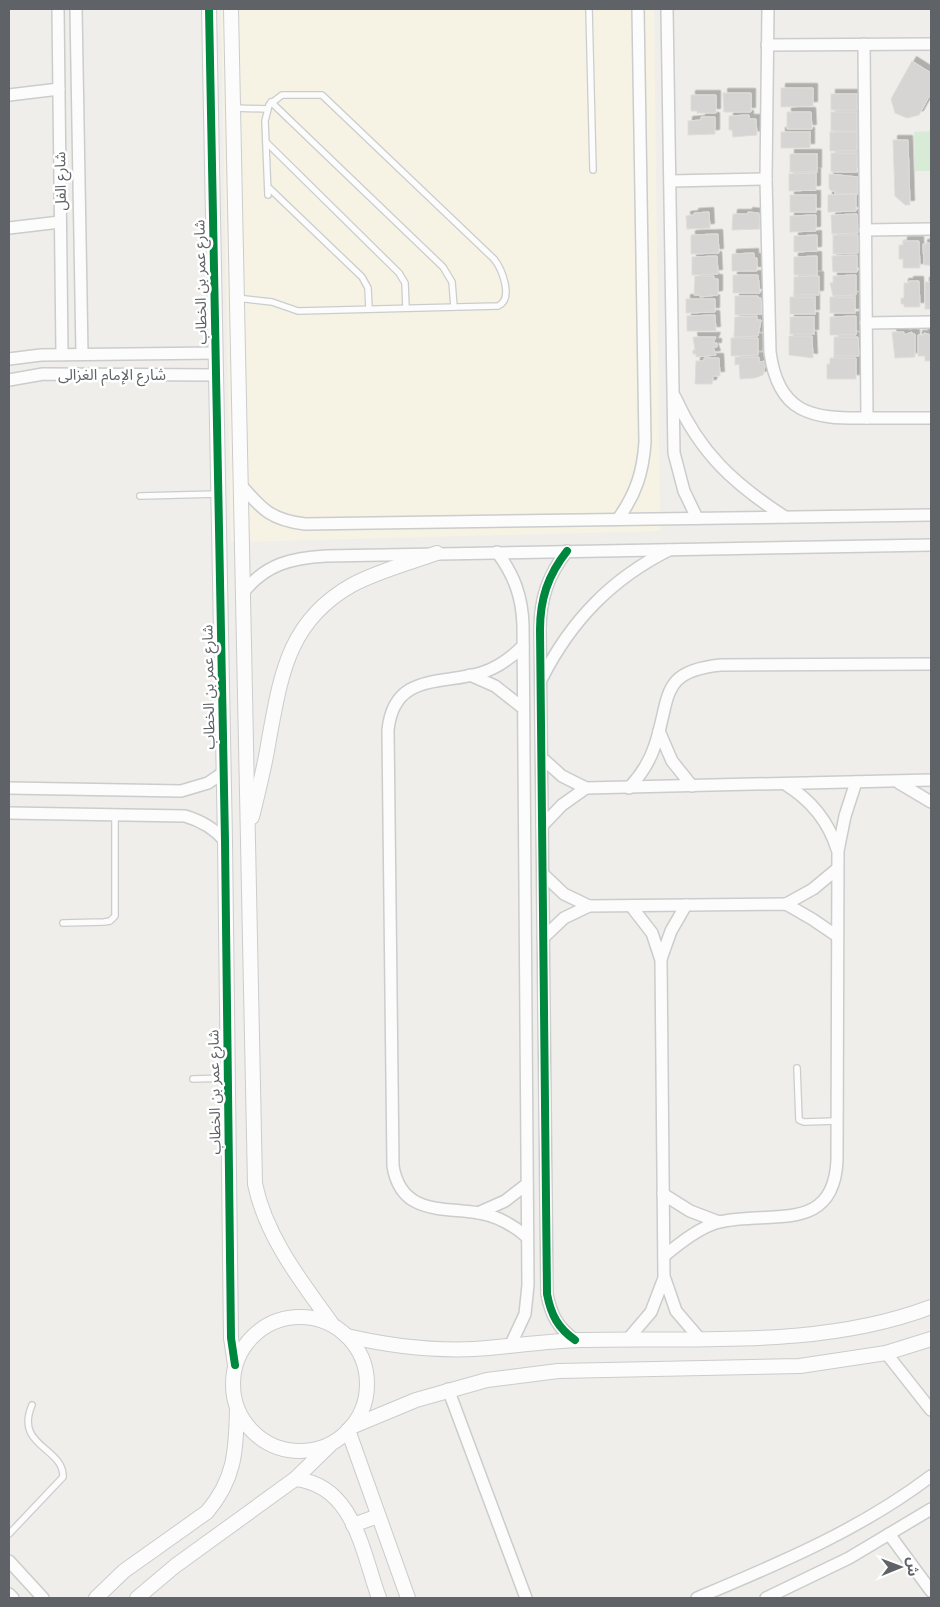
<svg xmlns="http://www.w3.org/2000/svg" width="940" height="1607" viewBox="0 0 940 1607" font-family="Mulish,'Noto Sans Arabic',sans-serif">
	<style>
		.commercial { fill: #f7f3e4 }
		.green { fill: #d8ebd6 }
		.building { fill: #d6d5d3; stroke: #deddd9; filter: url(#shadow) }
		.lines { fill: none; stroke-linecap: round; stroke-linejoin: round }
		.service-casing { stroke: #cbcccc; stroke-width: 8 }
		.minor-casing { stroke: #cbcccc; stroke-width: 14 }
		.tertiary-casing { stroke: #cbcccc; stroke-width: 16 }
		.service { stroke: #fdfcfc; stroke-width: 5.5 }
		.minor { stroke: #fdfcfc; stroke-width: 11 }
		.tertiary { stroke: #fdfcfc; stroke-width: 14 }
		.cycleway-casing { stroke: #fff; stroke-width: 11 }
		.cycleway { stroke: #00873e; stroke-width: 8 }
		.labels { text-anchor: middle; dominant-baseline: central; stroke-width: 5; stroke-linejoin: round; paint-order: stroke }
		.street-label { font-size: 15px; fill: #5f6368; stroke: #fff }
	</style>
	<defs>
		<filter id="shadow"><feDropShadow dx="4.5" dy="-4.5" stdDeviation="0" flood-color="#0004"/></filter>
	</defs>
	<rect width="100%" height="100%" fill="#efeeea"/>
	<polygon class="commercial" points="221,9 654,9 660,531 231,542"/>
	<polygon class="green" points="931,131 931,171 915,171 914,132"/>
	<g class="building">
		<polygon points="912,61 931,73 931,93 919,115 907,118 895,113 891,99"/>
		<polygon points="781,88 813,88 813,106 781,107"/>
		<polygon points="723,93 751,93 751,112 724,112"/>
		<rect x="831" y="94" width="26" height="16"/>
		<polygon points="691,95 716,95 716,113 697,113 697,111 691,111"/>
		<polygon points="787,112 811,112 812,129 787,129"/>
		<rect x="831" y="112" width="26" height="19"/>
		<polygon points="749,115 749,119 756,119 757,135 733,137 732,130 729,130 729,116"/>
		<polygon points="701,117 715,117 715,134 688,135 688,121 701,120"/>
		<rect x="781" y="132" width="29" height="16"/>
		<rect x="830" y="132" width="27" height="19"/>
		<polygon points="893,140 908,140 910,205 905,205 895,196"/>
		<rect x="831" y="153" width="26" height="19"/>
		<rect x="790" y="154" width="27" height="18"/>
		<polygon points="816,173 816,190 789,191 789,174"/>
		<polygon points="829,174 858,177 858,194 835,194 835,191 831,191 829,188"/>
		<polygon points="856,194 856,211 828,212 828,195"/>
		<rect x="790" y="195" width="26" height="17"/>
		<polygon points="709,212 710,228 687,229 686,216 694,215 694,213"/>
		<polygon points="748,212 759,213 760,229 732,230 733,214 748,214"/>
		<polygon points="857,214 858,233 832,234 831,215"/>
		<polygon points="816,215 816,231 790,232 790,216"/>
		<polygon points="718,234 719,253 691,254 691,235"/>
		<polygon points="817,235 817,251 794,252 794,236"/>
		<polygon points="833,235 858,235 858,253 833,254"/>
		<polygon points="903,241 919,241 920,268 903,268 903,259 899,259 899,245 903,245"/>
		<polygon points="926,242 931,244 931,267 929,265 924,265 923,244 926,244"/>
		<polygon points="754,253 754,258 757,258 757,271 732,271 732,254"/>
		<polygon points="857,255 857,272 833,272 832,256"/>
		<polygon points="717,256 718,274 692,275 692,257"/>
		<polygon points="817,256 817,275 794,275 794,257"/>
		<polygon points="733,275 758,275 760,293 733,293"/>
		<polygon points="856,275 856,295 833,296 830,283 833,283 833,276"/>
		<polygon points="695,276 714,276 714,279 718,279 718,295 700,297 700,295 694,295"/>
		<polygon points="819,276 819,295 794,295 794,277"/>
		<polygon points="909,281 919,281 920,307 904,307 904,304 901,304 901,298 904,298 904,283 909,283"/>
		<rect x="925" y="282" width="6" height="27"/>
		<polygon points="735,296 758,296 758,298 761,298 762,314 735,315"/>
		<rect x="790" y="297" width="25" height="17"/>
		<rect x="830" y="297" width="25" height="16"/>
		<polygon points="686,299 715,299 715,312 686,313"/>
		<polygon points="715,315 716,331 687,331 687,316"/>
		<polygon points="757,316 757,320 761,320 758,336 734,337 735,317"/>
		<polygon points="856,316 856,335 830,335 830,317"/>
		<rect x="790" y="317" width="24" height="17"/>
		<polygon points="892,332 904,332 904,335 912,332 912,334 915,334 915,357 895,358"/>
		<polygon points="924,333 931,335 931,361 925,361 925,356 918,356 918,335 924,335"/>
		<polygon points="789,336 812,336 813,358 789,355"/>
		<polygon points="693,337 716,337 713,343 717,343 717,347 713,347 716,355 696,357 696,354 693,354 693,350 695,350"/>
		<polygon points="834,337 858,337 859,356 834,356"/>
		<polygon points="731,338 758,338 758,355 731,356"/>
		<polygon points="735,357 759,357 759,362 766,361 763,375 755,378 740,379 739,364 735,365"/>
		<polygon points="704,358 719,358 720,376 713,376 712,384 695,384 696,361 704,361"/>
		<polygon points="830,358 856,358 856,379 827,379 827,364 830,364"/>
	</g>
	<g class="lines">
		<g class="service-casing">
			<g id="service">
				<polyline points="589,9 593,170"/>
				<polyline points="271,102 443,267 452,282 454,307"/>
				<polyline points="233,108 267,109"/>
				<polyline points="266,142 399,273 405,283 406,308"/>
				<polyline points="268,187 362,277 368,288 369,309"/>
				<path d="M237,298L272,302L298,311L498,306C514,299 502,269 494,259L322,95H282L269,105L265,121L268,195"/>
				<polyline points="140,496 218,494"/>
				<polyline points="63,923 104,922 110,921 115,916 115,814"/>
				<polyline points="797,1068 799,1120 804,1122 837,1121"/>
				<polyline points="193,1079 228,1078"/>
				<path d="M9,1534L63,1477C64,1447 14,1447 32,1405"/>
			</g>
		</g>
		<g class="minor-casing">
			<g id="minor">
				<polyline points="58,9 62,354"/>
				<polyline points="76,9 82,354"/>
				<polyline points="667,9 674,453 684,491 697,518"/>
				<path d="M768,9L766,179L770,352C778,413 811,419 866,418C888,418 909,418 931,418"/>
				<polyline points="864,44 867,418"/>
				<polyline points="767,45 931,44"/>
				<polyline points="9,95 59,89"/>
				<polyline points="670,181 766,179"/>
				<polyline points="9,228 60,222"/>
				<polyline points="865,230 931,229"/>
				<polyline points="866,323 931,322"/>
				<polyline points="9,359 41,355 216,353"/>
				<polyline points="9,380 43,374 216,375"/>
				<path d="M675,397C700,453 734,484 785,517"/>
				<path d="M241,485C262,510 272,520 305,524L931,515"/>
				<path d="M618,519C636,494 643,472 645,442L638,9"/>
				<path d="M567,551C548,575 540,599 540,630L547,1294C551,1315 558,1328 575,1340"/>
				<path d="M497,552C514,575 522,596 523,625L528,1285L525,1314L511,1344"/>
				<path d="M243,593C265,564 292,558 326,556L931,545"/>
				<path d="M523,646C511,658 497,668 481,673C440,685 394,673 388,730L393,1166C401,1215 442,1207 479,1213C498,1216 513,1225 527,1237"/>
				<polyline points="470,675 495,686 523,708"/>
				<path d="M542,678C571,621 611,579 669,550"/>
				<polyline points="659,731 672,761 692,786"/>
				<polyline points="542,758 562,776 586,788 931,780"/>
				<polyline points="899,783 931,802"/>
				<path d="M785,784C811,800 828,820 837,849"/>
				<polyline points="9,788 181,791 208,783 224,772"/>
				<path d="M629,788C641,775 650,761 655,745C671,697 659,671 721,665L931,664"/>
				<path d="M9,813L185,816C202,821 214,828 225,841"/>
				<polyline points="542,826 562,805 586,788"/>
				<polyline points="543,874 564,894 589,906"/>
				<polyline points="786,904 813,889 837,869"/>
				<polyline points="543,938 564,918 589,906 786,904 812,919 837,936"/>
				<polyline points="661,959 671,931 686,905"/>
				<polyline points="663,1194 690,1211 719,1222"/>
				<polyline points="478,1213 505,1201 527,1184"/>
				<path d="M664,1256C680,1243 700,1227 719,1222C770,1210 834,1235 837,1160L838,851L845,816L856,782"/>
				<polyline points="665,1279 676,1311 700,1339"/>
				<polyline points="628,1339 651,1312 664,1278 661,960 652,933 631,906"/>
				<polyline points="886,1353 931,1410"/>
				<polyline points="448,1389 526,1598"/>
				<polyline points="889,1534 931,1591"/>
				<polyline points="9,1561 43,1598"/>
				<polyline points="9,1594 13,1598"/>
				<path d="M697,1598C778,1564 860,1530 931,1476"/>
				<polyline points="766,1598 849,1558 931,1509"/>
			</g>
		</g>
		<g class="tertiary-casing">
			<g id="tertiary">
				<polyline points="209,9 225,841 231,1338 235,1365"/>
				<path d="M231,9L255,1184C266,1237 301,1281 332,1324"/>
				<path d="M252,817C258,792 265,766 269,739C281,675 288,621 352,585C378,571 409,563 437,553"/>
				<circle cx="300" cy="1384" r="67"/>
				<path d="M347,1336C390,1346 430,1351 474,1349C509,1347 544,1341 580,1340C696,1337 820,1349 931,1307"/>
				<polyline points="351,1427 416,1400 487,1380 558,1371 800,1366 886,1353 931,1339"/>
				<polyline points="348,1430 408,1598"/>
				<path d="M295,1479C354,1485 362,1551 379,1598"/>
				<polyline points="353,1525 378,1516"/>
				<path d="M96,1598L124,1571L207,1512C235,1479 236,1451 237,1410"/>
				<polyline points="137,1598 175,1566 295,1479 330,1445"/>
			</g>
		</g>
		<use href="#service" class="service"/>
		<use href="#minor" class="minor"/>
		<use href="#tertiary" class="tertiary"/>
		<g class="cycleway-casing">
			<g id="cycleway">
				<polyline points="209,9 225,841 231,1338 235,1365"/>
				<path d="M567,551C548,575 540,599 540,630L547,1294C551,1315 558,1328 575,1340"/>
			</g>
		</g>
		<use href="#cycleway" class="cycleway"/>
	</g>
	<g class="labels">
		<g class="street-label">
			<text transform="translate(60 181) rotate(-91)">شارع الفل</text>
			<text transform="translate(200 282) rotate(-91)">شارع عمر بن الخطاب</text>
			<text x="112" y="374">شارع الإمام الغزالى</text>
			<text transform="translate(208 687) rotate(-91)">شارع عمر بن الخطاب</text>
			<text transform="translate(214 1092) rotate(-91)">شارع عمر بن الخطاب</text>
		</g>
	</g>
	<rect width="940" height="1607" fill="none" stroke="#5f6368" stroke-width="20"/>
	<g transform="translate(900 1567) rotate(89)" stroke="#ffffff" stroke-width="4" paint-order="stroke">
	<path d="M0-4L9 19L0 12L-9 19Z" fill="#5f6368"/>
	<text y="-8" font-size="14" font-weight="bold" text-anchor="middle" fill="#5f6368">ش</text>
	</g>
</svg>
